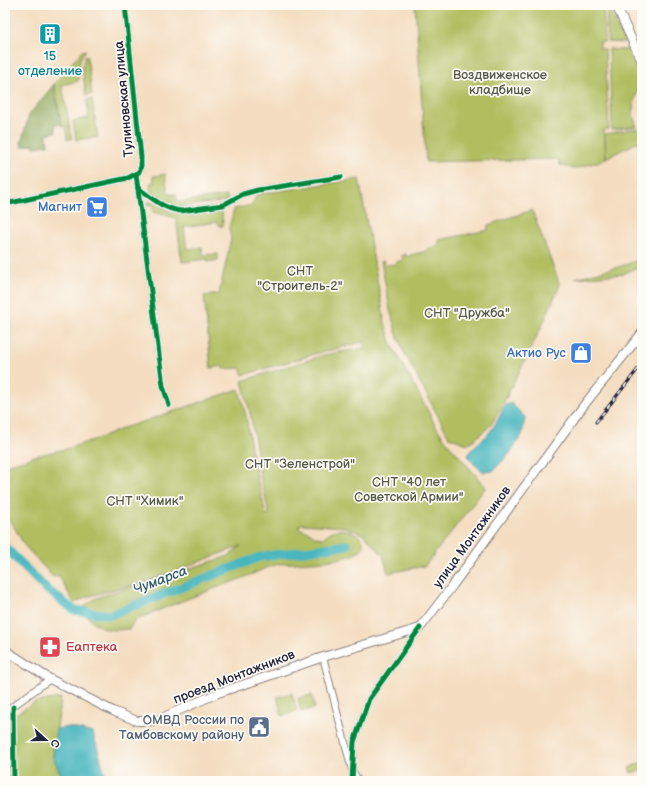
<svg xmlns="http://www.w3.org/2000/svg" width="647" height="786" viewBox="0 0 647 786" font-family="'Balsamiq Sans',sans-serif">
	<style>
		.green { fill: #b0be60; stroke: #69704e }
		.forest { fill: #8ca556; stroke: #576448 }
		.water { fill: #47b6bd; stroke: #346c7c }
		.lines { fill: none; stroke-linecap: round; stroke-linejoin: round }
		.river { stroke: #47b6bd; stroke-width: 9 }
		.street-casing { stroke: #8b807e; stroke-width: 8 }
		.secondary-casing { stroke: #8b807e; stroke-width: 10 }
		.street { stroke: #fff; stroke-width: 6 }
		.secondary { stroke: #fff; stroke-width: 8 }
		.rail-casing { stroke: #22223b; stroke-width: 3 }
		.rail { stroke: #fdfcf7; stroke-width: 1.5; stroke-dasharray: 4.5; stroke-linecap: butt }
		.cycleway-casing { stroke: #fdfcf7; stroke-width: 8 }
		.cycleway { stroke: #00873e; stroke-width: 5 }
		.labels { text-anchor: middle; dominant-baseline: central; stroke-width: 3.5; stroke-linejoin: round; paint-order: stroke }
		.culture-label { font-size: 13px; fill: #0d838f; stroke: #fdfcf7 }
		.park-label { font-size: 13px; fill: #545948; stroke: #fdfcf7 }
		.street-label { font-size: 13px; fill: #22223b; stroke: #fdfcf7 }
		.shop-label { font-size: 13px; fill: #366cbe; stroke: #fdfcf7; text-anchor: end }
		.health-label { font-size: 13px; fill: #be3a42; stroke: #fdfcf7; text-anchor: start }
		.service-label { font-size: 13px; fill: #4e5e75; stroke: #fdfcf7; text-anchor: end }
		.water-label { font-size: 14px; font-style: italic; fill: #315d6f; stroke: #fdfcf7 }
	</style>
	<rect width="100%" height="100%" fill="#fdfcf7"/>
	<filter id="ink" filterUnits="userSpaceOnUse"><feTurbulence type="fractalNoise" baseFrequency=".025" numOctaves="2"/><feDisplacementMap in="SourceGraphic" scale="8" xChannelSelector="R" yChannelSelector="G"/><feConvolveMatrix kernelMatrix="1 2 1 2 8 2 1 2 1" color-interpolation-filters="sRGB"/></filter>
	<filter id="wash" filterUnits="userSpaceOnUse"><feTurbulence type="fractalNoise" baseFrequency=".012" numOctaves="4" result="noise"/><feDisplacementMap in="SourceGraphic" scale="16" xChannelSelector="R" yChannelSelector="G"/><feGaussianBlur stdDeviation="0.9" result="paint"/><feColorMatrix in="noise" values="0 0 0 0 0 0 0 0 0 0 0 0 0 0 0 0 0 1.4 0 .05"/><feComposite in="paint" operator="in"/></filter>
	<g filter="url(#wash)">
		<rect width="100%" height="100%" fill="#f4ddc0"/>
		<g class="green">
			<polygon points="415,5 603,5 605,42 600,42 600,49 605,49 609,129 604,130 606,157 604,160 574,169 560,165 558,159 426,162"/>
			<polygon points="606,5 607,5 625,43 608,42"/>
			<path d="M609,49L623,50L628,49L642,79C636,97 628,108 637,126L612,130Z"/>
			<polygon points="86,50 80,59 78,81 62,85 72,139 67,140 66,126 62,127 54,84 82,51"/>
			<polygon points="87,56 92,94 86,95 82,66 85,57"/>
			<polygon points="92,99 98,137 76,140 73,121 89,118 87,100"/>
			<polygon points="638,128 642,140 606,158 605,134"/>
			<polygon points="165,174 168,194 176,194 178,202 227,196 228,201 175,207 152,197 150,183 154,183 153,176"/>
			<path d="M359,179L385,323L392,345L437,428L446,441L486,487L425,566L388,573L383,555L363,534L344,527L302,524L298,526L301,529L309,532L316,537L323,538C326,535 329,532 333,531C342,527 366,533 363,546C360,563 295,562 280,564C268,566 254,574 243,578C207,591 172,605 137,619L129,629C106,631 100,630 84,613L85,606L96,598L229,556L241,546L148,581L86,597L74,603L59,576L53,577L25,546L14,527L5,516V465L31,458V457L69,448L108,435L123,428L139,423L239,389L246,415L252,455L266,515L269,514L258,466L259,462L250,413L242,381L324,355L364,348V342L306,356V357L243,375L240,368L223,369V366L211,368L204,296L219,294L231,239L229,228L234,209L252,205L257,194H260Z"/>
			<polygon points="147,202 151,202 176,214 216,208 222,212 223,226 219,226 217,222 184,227 187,249 202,247 203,255 218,254 218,260 208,262 208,259 182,262 176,218 153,212 152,204 147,205"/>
			<polygon points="532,210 560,285 540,330 499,412 491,425 475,439 467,444 449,437 404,352 397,335 390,310 381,261 384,261 385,265 396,264 396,262 403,260 402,255 406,254 407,257 410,256 410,255 427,251 427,249 439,245 439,240 488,230 488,225"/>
			<polygon points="642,259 642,265 623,274 575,278 622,266"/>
			<polygon points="292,693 297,711 282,716 277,697"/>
			<polygon points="312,695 315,708 301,712 298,698"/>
			<polygon points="61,698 53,757 64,781 5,781 5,721 35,702"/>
			<polygon points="642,762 642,770 631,773 629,768"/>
		</g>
		<polygon class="forest" points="54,84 61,124 55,125 56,132 47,134 48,145 34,147 34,144 22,147 21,143 29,115"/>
		<g class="water">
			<path d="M511,403L525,417L522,435L510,453L493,471L484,472L474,464L468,456C472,446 481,442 488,434C495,426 500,417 504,406Z"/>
			<polygon points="69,727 93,733 107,781 64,781 53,757 56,729"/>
		</g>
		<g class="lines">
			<polyline class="river" points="5,547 45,588 74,610 110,615 260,557 347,545"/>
		</g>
	</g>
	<g filter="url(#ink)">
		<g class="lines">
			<g class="street-casing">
				<g id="street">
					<polyline points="136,174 163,386 169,405"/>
					<path d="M138,188C150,197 165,210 181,211L223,205L243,194L258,190L341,177"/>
					<polyline points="5,204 128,178 139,172 141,166 141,157 125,5"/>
					<polyline points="323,657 352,770 358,781"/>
					<polyline points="13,707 14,781"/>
					<polyline points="5,712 50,679"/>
					<polyline points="352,781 354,742 369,699 420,628"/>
				</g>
			</g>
			<g class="secondary-casing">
				<g id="secondary">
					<polyline points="616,5 642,62"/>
					<polyline points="5,650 50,679 113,711 137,721 155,721 218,693 251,682 323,657 420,628 453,585 584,405 642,333"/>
				</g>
			</g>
			<use href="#street" class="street"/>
			<use href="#secondary" class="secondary"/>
			<g class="rail-casing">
				<polyline id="rail" points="596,422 642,364"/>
			</g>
			<use href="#rail" class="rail"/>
			<g class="cycleway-casing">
				<g id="cycleway">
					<polyline points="136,174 163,386 169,405"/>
					<path d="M138,188C150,197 165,210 181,211L223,205L243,194L258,190L341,177"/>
					<polyline points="5,204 128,178 139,172 141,166 141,157 125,5"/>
					<polyline points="13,707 14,781"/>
					<polyline points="352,781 354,742 369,699 420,628"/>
				</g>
			</g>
			<use href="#cycleway" class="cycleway"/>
		</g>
	</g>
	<defs>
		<g id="building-square" transform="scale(1.15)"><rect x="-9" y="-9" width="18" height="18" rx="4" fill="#0f9aa8" stroke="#fdfcf7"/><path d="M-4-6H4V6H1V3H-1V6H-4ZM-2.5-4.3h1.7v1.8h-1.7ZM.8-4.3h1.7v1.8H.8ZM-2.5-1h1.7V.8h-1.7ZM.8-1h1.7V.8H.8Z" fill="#fff"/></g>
		<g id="supermarket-square" transform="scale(1.15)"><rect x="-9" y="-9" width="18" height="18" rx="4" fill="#3f7fe0" stroke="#fdfcf7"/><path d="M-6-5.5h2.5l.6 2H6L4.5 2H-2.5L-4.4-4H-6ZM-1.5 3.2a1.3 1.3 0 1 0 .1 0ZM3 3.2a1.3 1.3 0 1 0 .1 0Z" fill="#fff"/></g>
		<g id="shop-square" transform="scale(1.15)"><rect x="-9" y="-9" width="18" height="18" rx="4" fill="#3f7fe0" stroke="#fdfcf7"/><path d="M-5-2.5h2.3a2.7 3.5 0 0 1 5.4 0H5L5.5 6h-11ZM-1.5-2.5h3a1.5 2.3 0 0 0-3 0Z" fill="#fff"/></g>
		<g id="pharmacy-square" transform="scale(1.15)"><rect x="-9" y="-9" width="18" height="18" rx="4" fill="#e0444e" stroke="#fdfcf7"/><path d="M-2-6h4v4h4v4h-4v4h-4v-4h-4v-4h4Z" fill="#fff"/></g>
		<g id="civic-square" transform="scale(1.15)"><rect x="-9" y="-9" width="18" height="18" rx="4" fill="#5c6f8a" stroke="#fdfcf7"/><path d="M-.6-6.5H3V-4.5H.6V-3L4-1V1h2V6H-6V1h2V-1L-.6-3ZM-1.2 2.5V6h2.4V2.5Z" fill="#fff"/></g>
	</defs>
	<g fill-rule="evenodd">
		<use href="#building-square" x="50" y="34"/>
		<use href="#supermarket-square" x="97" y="207"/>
		<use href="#shop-square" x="581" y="353"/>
		<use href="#pharmacy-square" x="50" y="647"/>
		<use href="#civic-square" x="259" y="727"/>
	</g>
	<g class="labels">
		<g class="culture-label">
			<text x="50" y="56">15<tspan x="50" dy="15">отделение</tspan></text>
		</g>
		<g class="park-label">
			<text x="500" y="75">Воздвиженское<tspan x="500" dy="15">кладбище</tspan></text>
			<text x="300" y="271">СНТ<tspan x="300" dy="15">"Строитель-2"</tspan></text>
			<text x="467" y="313">СНТ "Дружба"</text>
			<text x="300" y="464">СНТ "Зеленстрой"</text>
			<text x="409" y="482">СНТ "40 лет<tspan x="409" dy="15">Советской Армии"</tspan></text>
			<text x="145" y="501">СНТ "Химик"</text>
		</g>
		<g class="street-label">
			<text transform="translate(124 99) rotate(-95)">Тулиновская улица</text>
			<text transform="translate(472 537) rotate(-54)">улица Монтажников</text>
			<text transform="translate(234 677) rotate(-21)">проезд Монтажников</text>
		</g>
		<g class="shop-label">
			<text x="82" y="207">Магнит</text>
			<text x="566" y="353">Актио Рус</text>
		</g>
		<g class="health-label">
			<text x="66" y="647">Еаптека</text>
		</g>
		<g class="service-label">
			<text x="244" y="720">ОМВД России по<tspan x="244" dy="15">Тамбовскому району</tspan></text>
		</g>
		<g class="water-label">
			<text transform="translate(160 580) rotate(-21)">Чумарса</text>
		</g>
	</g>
	<rect width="647" height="786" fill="none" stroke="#fdfcf7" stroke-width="20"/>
	<g transform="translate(46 740) rotate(111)" stroke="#fdfcf7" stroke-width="3" paint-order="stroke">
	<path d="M0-3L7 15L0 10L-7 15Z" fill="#22223b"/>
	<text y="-6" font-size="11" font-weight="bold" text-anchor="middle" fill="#22223b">С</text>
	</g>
</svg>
